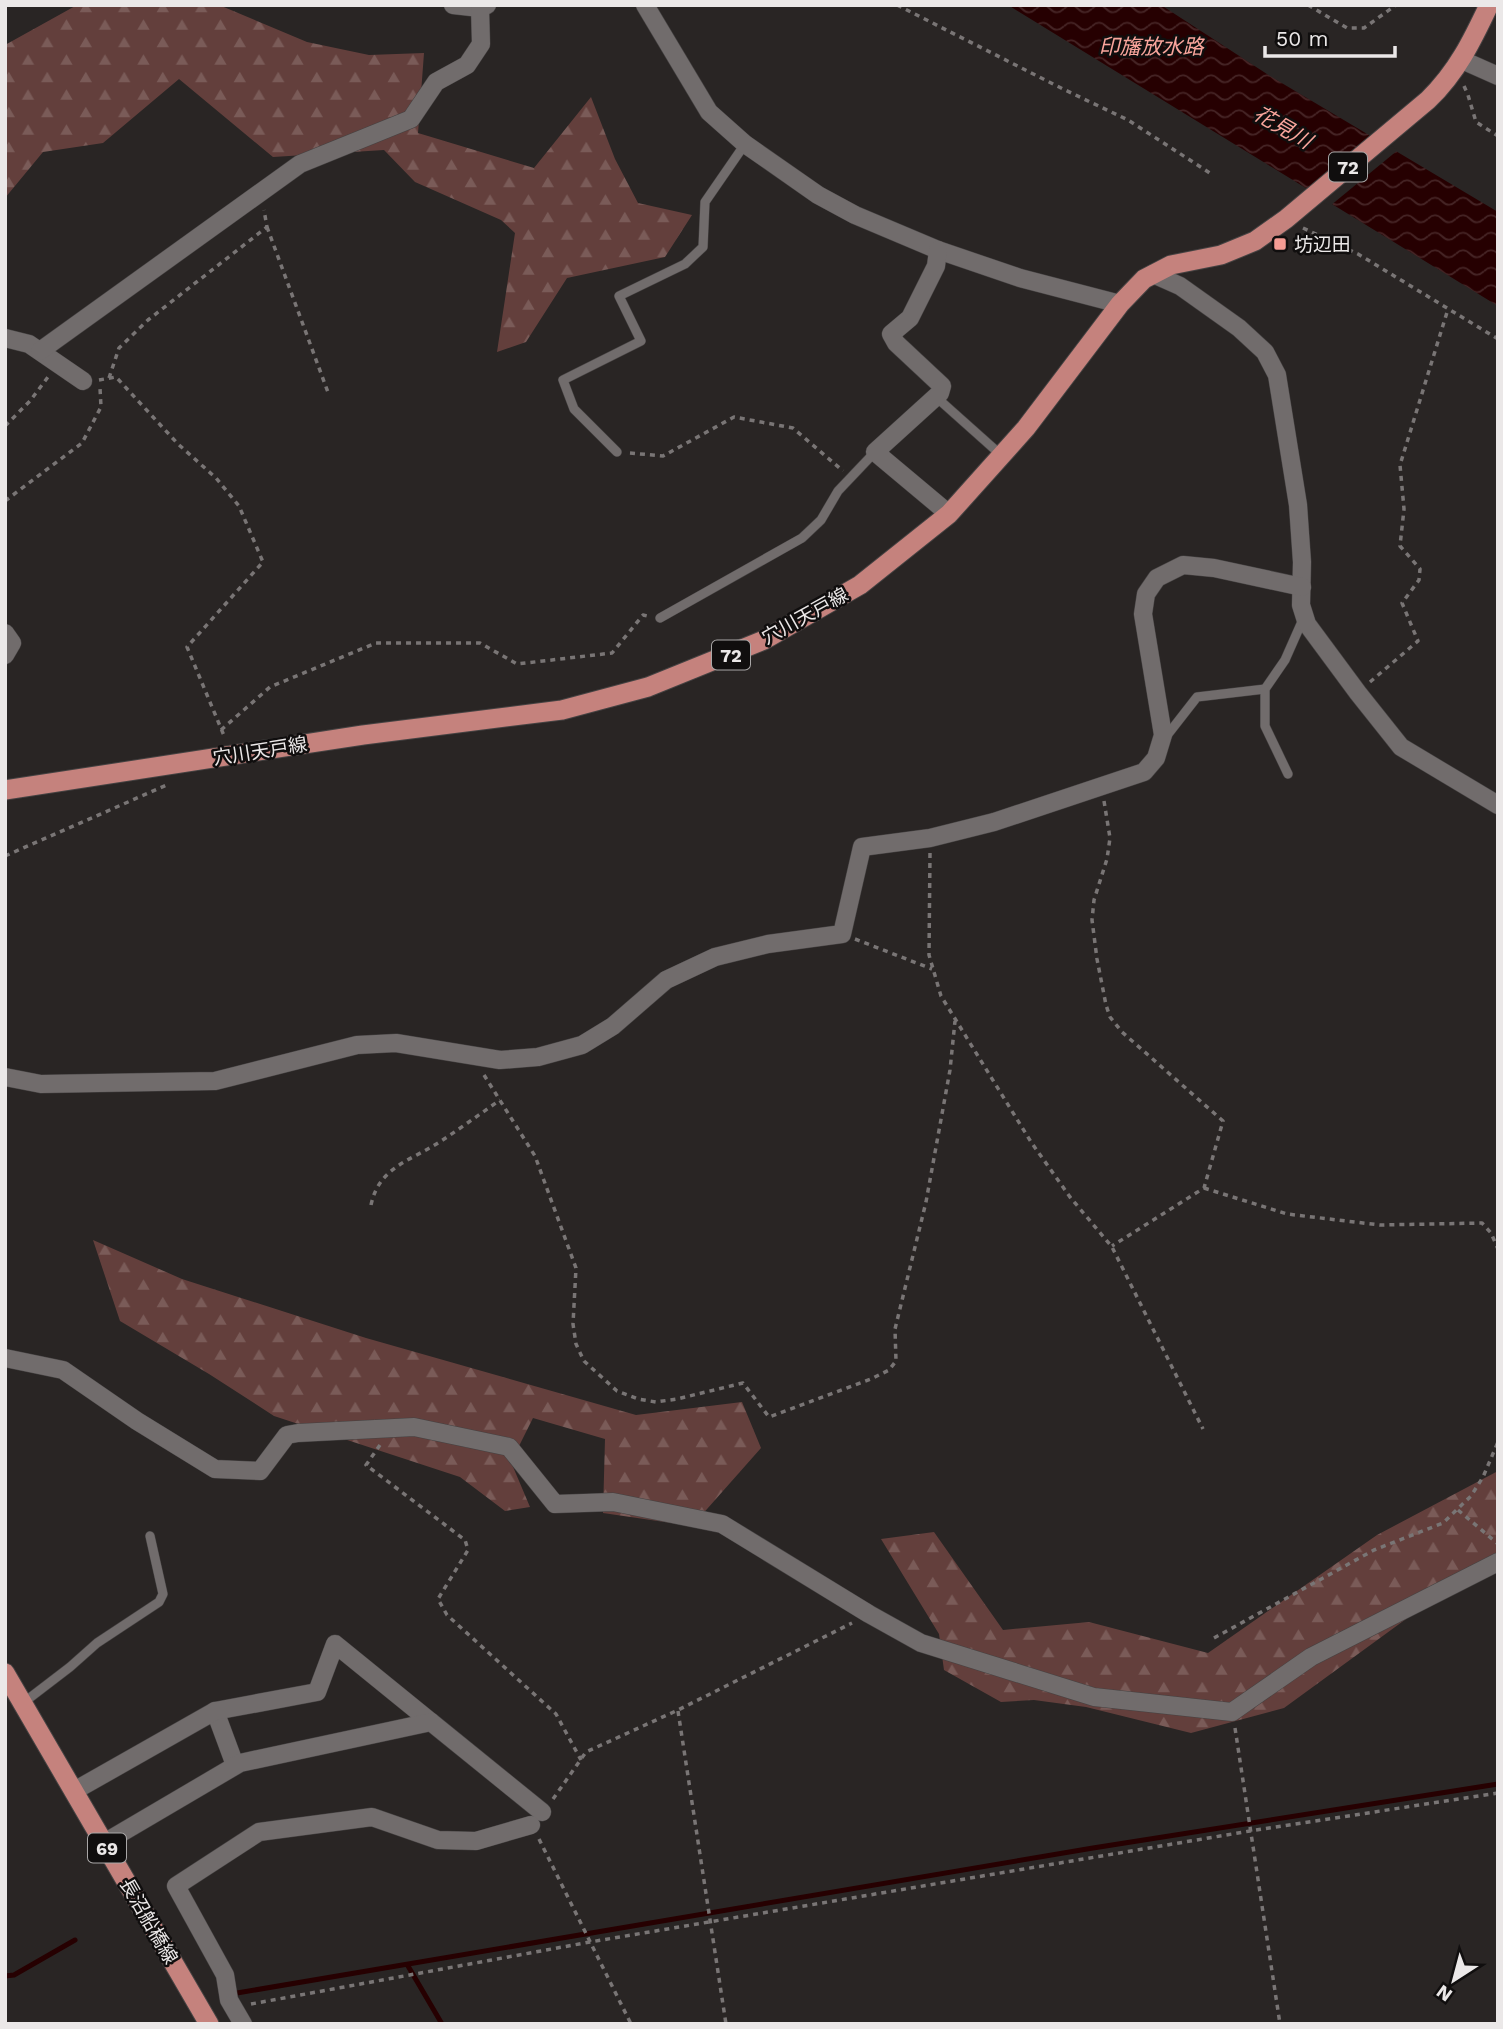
<svg xmlns="http://www.w3.org/2000/svg" width="1503" height="2029" viewBox="0 0 1503 2029" font-family="'Work Sans','Noto Sans JP',sans-serif">
	<style>
		.forest { fill: url(#forest-firs) }
		.water { fill: url(#water-waves) }
		.pier { fill: #292524 }
		.lines { fill: none; stroke-linecap: round; stroke-linejoin: round }
		.stream { stroke: #260001; stroke-width: 5 }
		.service-casing { stroke: #454242; stroke-width: 10 }
		.minor-casing { stroke: #454242; stroke-width: 19 }
		.primary-casing { stroke: #454242; stroke-width: 21 }
		.path { stroke: #797575; stroke-width: 3.5; stroke-dasharray: 5 5; stroke-linecap: butt }
		.service { stroke: #716c6c; stroke-width: 9 }
		.minor { stroke: #716c6c; stroke-width: 18 }
		.primary { stroke: #c5827d; stroke-width: 19 }
		.poi-dot { fill: #f59c94; stroke: #100e0e; stroke-width: 2.5 }
		.labels { text-anchor: middle; dominant-baseline: central; stroke-width: 5; stroke-linejoin: round; paint-order: stroke }
		.shield { fill: #100e0e; stroke: #a9a7a7; stroke-width: 2 }
		.shield-label { font-size: 18px; font-weight: bold; fill: #ebe8e8 }
		.poi-label { font-size: 19px; fill: #ebe8e8; stroke: #100e0e; text-anchor: start }
		.street-label { font-size: 19px; fill: #ebe8e8; stroke: #100e0e }
		.water-label { font-size: 21px; font-style: italic; fill: #faa59c; stroke: #100e0e }
	</style>
	<defs>
		<pattern id="forest-firs" width="22" height="20" patternUnits="userSpaceOnUse" patternTransform="scale(1.75)"><rect width="22" height="20" fill="#633f3c"/><path d="M5 1l3.5 6h-7zM16 11l3.5 6h-7z" fill="#7a5b58"/></pattern>
		<pattern id="water-waves" width="16" height="10" patternUnits="userSpaceOnUse" patternTransform="scale(1.75)"><rect width="16" height="10" fill="#260001"/><path d="M0 5q4-4 8 0t8 0" fill="none" stroke="#462526"/></pattern>
	</defs>
	<rect width="100%" height="100%" fill="#292524"/>
	<g class="forest">
		<polygon points="77,5 219,5 307,42 369,55 424,53 418,133 534,168 591,97 615,159 638,203 692,215 665,257 567,278 526,342 497,352 515,233 501,220 415,182 384,150 273,157 179,79 103,143 43,152 5,198 5,45"/>
		<polygon points="93,1240 182,1279 366,1338 636,1415 742,1402 761,1448 692,1526 603,1513 605,1439 533,1418 511,1462 530,1507 505,1511 460,1477 274,1416 209,1374 120,1321"/>
		<polygon points="1498,1471 1498,1572 1439,1595 1284,1708 1191,1733 1086,1707 1034,1700 1001,1702 944,1670 939,1634 881,1539 934,1532 1003,1630 1089,1622 1208,1653 1377,1535"/>
	</g>
	<polygon class="water" points="1008,5 1161,5 1270,76 1498,212 1498,306"/>
	<polygon class="pier" points="1372,134 1398,150 1330,206 1304,191"/>
	<g class="lines">
		<g class="stream">
			<polyline points="408,1966 442,2024"/>
			<polyline points="5,1976 14,1975 75,1940"/>
			<polyline points="237,1993 1093,1848 1498,1784"/>
		</g>
		<g class="service-casing">
			<g id="service">
				<polyline points="936,397 1001,455"/>
				<polyline points="617,452 574,409 563,380 641,341 619,296 685,264 703,247 705,202 745,144"/>
				<polyline points="660,618 802,538 821,520 838,491 875,452"/>
				<polyline points="1165,738 1197,697 1265,689"/>
				<polyline points="1288,774 1265,726 1265,689 1285,660 1304,617"/>
				<polyline points="23,1703 70,1667 97,1643 159,1602 163,1594 150,1536"/>
			</g>
		</g>
		<g class="minor-casing">
			<g id="minor">
				<polyline points="453,5 480,8 487,5"/>
				<polyline points="645,5 709,112 745,144 818,195 855,215 938,250 1020,278 1120,304"/>
				<polyline points="1462,60 1498,76"/>
				<polyline points="938,250 936,266 910,318 891,334 896,343 942,386 940,393 875,452 949,514"/>
				<polyline points="1153,274 1180,286 1239,328 1265,352 1277,375 1298,505 1302,562 1301,605 1307,624 1358,693 1401,747 1498,805"/>
				<polyline points="5,338 29,344 83,381"/>
				<polyline points="40,351 300,164 411,119 436,82 467,65 481,44 480,8"/>
				<polyline points="5,633 12,643 5,655"/>
				<polyline points="5,1077 41,1084 215,1081 357,1045 396,1043 500,1060 538,1057 582,1045 613,1026 666,980 715,957 768,944 842,934 862,847 930,838 994,822 1144,772 1156,758 1163,735 1143,614 1146,594 1157,578 1183,565 1214,568 1302,587"/>
				<polyline points="5,1358 63,1370 137,1421 215,1469 260,1471 287,1435 298,1433 414,1427 509,1447 555,1504 613,1502 722,1524 869,1614 921,1643 1094,1697 1232,1712 1311,1657 1498,1562"/>
				<polyline points="215,1711 235,1765"/>
				<polyline points="74,1791 215,1711 317,1692 335,1644 431,1722"/>
				<polyline points="104,1843 240,1763 431,1722 542,1812"/>
				<polyline points="243,2024 229,2000 225,1975 176,1886 259,1832 372,1817 438,1840 476,1841 531,1825"/>
			</g>
		</g>
		<g class="primary-casing">
			<g id="primary">
				<path d="M5,790L363,735L562,710L648,687L764,640L860,585L949,514L1026,428L1120,304L1144,279L1171,265L1221,255L1255,241L1286,219L1428,100C1457,72 1472,41 1489,5"/>
				<polyline points="5,1673 209,2024"/>
			</g>
		</g>
		<g class="path">
			<polyline points="897,5 1063,89 1128,120 1213,175"/>
			<polyline points="1308,5 1347,28 1364,28 1396,5"/>
			<polyline points="1464,86 1468,95 1476,122 1498,136"/>
			<polyline points="267,227 329,395"/>
			<polyline points="1303,228 1358,254 1498,339"/>
			<polyline points="109,378 119,348 148,320 267,227 264,210"/>
			<polyline points="99,380 116,377 178,444 216,478 239,506 263,562 187,647 225,738"/>
			<polyline points="5,426 30,401 48,377"/>
			<polyline points="630,453 663,456 734,417 793,428 843,471"/>
			<polyline points="5,501 82,443 101,407 100,388"/>
			<polyline points="1370,682 1418,641 1402,603 1419,580 1420,569 1400,546 1404,509 1400,465 1448,309"/>
			<polyline points="221,730 270,687 376,643 480,643 517,664 612,653 643,615 647,616"/>
			<polyline points="1104,801 1110,838 1107,859 1094,900 1092,920 1097,959 1106,1005 1110,1017 1122,1032 1223,1121 1204,1188 1112,1246"/>
			<polyline points="930,853 929,955 941,996 1031,1142 1070,1197 1112,1247 1203,1429"/>
			<polyline points="5,856 169,784"/>
			<polyline points="855,939 932,969"/>
			<polyline points="484,1075 535,1156 576,1268 573,1324 576,1344 584,1361 617,1391 638,1399 656,1402 677,1399 743,1383 769,1417 871,1379 889,1370 896,1361 895,1329 926,1202 950,1070 955,1021"/>
			<polyline points="1204,1188 1287,1214 1380,1225 1482,1223 1491,1233 1498,1249"/>
			<path d="M371,1205C379,1166 413,1160 441,1141C461,1128 480,1114 500,1100"/>
			<polyline points="380,1445 366,1465 465,1540 468,1550 438,1599 447,1615 556,1714 581,1760"/>
			<polyline points="1458,1510 1498,1544"/>
			<polyline points="1214,1638 1374,1550 1443,1523 1471,1496 1483,1477 1498,1442"/>
			<polyline points="678,1711 726,2024"/>
			<polyline points="1235,1728 1280,2024"/>
			<polyline points="553,1799 586,1752 678,1710 852,1623"/>
			<polyline points="539,1839 631,2024"/>
			<polyline points="251,2004 590,1942 1250,1831 1498,1793"/>
		</g>
		<use href="#service" class="service"/>
		<use href="#minor" class="minor"/>
		<use href="#primary" class="primary"/>
	</g>
	<rect class="poi-dot" x="1273" y="237" width="14" height="14" rx="3.5"/>
	<g class="labels">
		<g class="shield">
			<rect x="1329" y="152.5" width="38" height="29" rx="5"/>
			<rect x="712" y="640.5" width="38" height="29" rx="5"/>
			<rect x="88" y="1833.5" width="38" height="29" rx="5"/>
		</g>
		<g class="shield-label">
			<text x="1348" y="167">72</text>
			<text x="731" y="655">72</text>
			<text x="107" y="1848">69</text>
		</g>
		<g class="poi-label">
			<text x="1294" y="244">坊辺田</text>
		</g>
		<g class="street-label">
			<text transform="translate(805 616) rotate(-29)">穴川天戸線</text>
			<text transform="translate(260 751) rotate(-9)">穴川天戸線</text>
			<text transform="translate(149 1921) rotate(60)">長沼船橋線</text>
		</g>
		<g class="water-label">
			<text x="1151" y="46">印旛放水路</text>
			<text transform="translate(1283 127) rotate(30)">花見川</text>
		</g>
	</g>
	<rect width="1503" height="2029" fill="none" stroke="#ebe8e8" stroke-width="14"/>
	<g transform="translate(1454 1980) rotate(216)" stroke="#100e0e" stroke-width="5" paint-order="stroke">
	<path d="M0-5L12 26L0 18L-12 26Z" fill="#ebe8e8"/>
	<text y="-10" font-size="19" font-weight="bold" text-anchor="middle" fill="#ebe8e8">N</text>
	</g>
	<path d="M1265 46v10h130v-10" fill="none" stroke="#ebe8e8" stroke-width="3.5"/>
	<text x="1276" y="46" font-size="21" fill="#ebe8e8" stroke="#100e0e" stroke-width="5" paint-order="stroke">50 m</text>
</svg>
